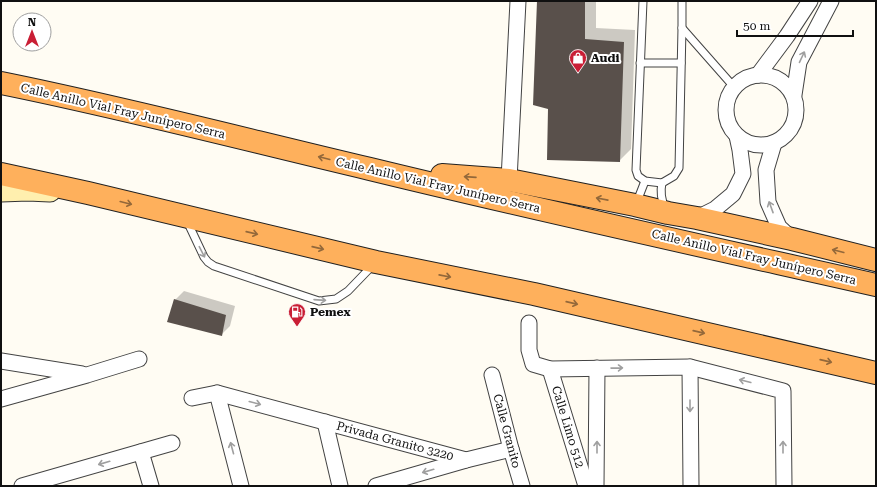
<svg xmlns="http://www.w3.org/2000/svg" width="877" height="487" viewBox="0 0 877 487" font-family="'Roboto Serif',serif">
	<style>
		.shadow { fill: #0003 }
		.building { fill: #59504b }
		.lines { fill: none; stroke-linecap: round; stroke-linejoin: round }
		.service-casing { stroke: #434343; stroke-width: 9 }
		.minor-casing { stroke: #434343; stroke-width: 17 }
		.secondary-casing { stroke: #323232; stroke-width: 23 }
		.trunk-casing { stroke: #212121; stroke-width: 24 }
		.service { stroke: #fff; stroke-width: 7 }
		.minor { stroke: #fff; stroke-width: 15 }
		.secondary { stroke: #ffefae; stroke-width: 21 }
		.trunk { stroke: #feb05c; stroke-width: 22 }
		.oneway { stroke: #9f9f9f }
		.oneway2 { stroke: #93683a }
		.labels { text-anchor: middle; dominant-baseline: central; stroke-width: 4; stroke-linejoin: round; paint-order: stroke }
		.poi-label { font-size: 12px; font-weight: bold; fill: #101010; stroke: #fff; text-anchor: start }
		.street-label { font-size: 12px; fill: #101010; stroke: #fff }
	</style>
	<rect width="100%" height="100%" fill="#fffcf3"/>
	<g class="shadow">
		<polygon points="538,1 596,1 596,28 635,30 631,149 619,161 549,108"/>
		<polygon points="184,291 235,306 230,326 221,335 175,300"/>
	</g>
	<g class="building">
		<polygon points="537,1 585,1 585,39 624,42 620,162 547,160 548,109 533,105"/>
		<polygon points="174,299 226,315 222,336 167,322"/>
	</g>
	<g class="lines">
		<g class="service-casing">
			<g id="service">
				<polyline points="643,1 636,170 638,176 645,181 662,183 674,176 679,168 682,28 682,1"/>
				<polyline points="682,28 734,87"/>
				<polyline points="640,63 681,63"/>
				<path d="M662,183C660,192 661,199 665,208"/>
				<polyline points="636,204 645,181"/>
				<polyline points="187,221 204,257 208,262 214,266 319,301 336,299 348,291 373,265"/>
			</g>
		</g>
		<g class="minor-casing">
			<g id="minor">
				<circle cx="761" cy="110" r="35"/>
				<polyline points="758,75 787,36 810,1"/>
				<polyline points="794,95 799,62 831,1"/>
				<polyline points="774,143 766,170 768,202 779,227 792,239"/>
				<polyline points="509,180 518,1"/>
				<polyline points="697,218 715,209 733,194 743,174 740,150 737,136"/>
				<polyline points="529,323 529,350 533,364 550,369 690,367 783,391 784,486"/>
				<polyline points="1,361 82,374"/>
				<polyline points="690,367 691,486"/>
				<polyline points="550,369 586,486"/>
				<polyline points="492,375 511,449 522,486"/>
				<polyline points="217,393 241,486"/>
				<polyline points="192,398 217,393 466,460"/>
				<polyline points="1,399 87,375 139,359"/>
				<polyline points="325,422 340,486"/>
				<polyline points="141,452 151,486"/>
				<polyline points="22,486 172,443"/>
				<polyline points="376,486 466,460 511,449"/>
				<polyline points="596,486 597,368"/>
			</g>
		</g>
		<g class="secondary-casing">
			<polyline id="secondary" points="1,191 28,190 50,191"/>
		</g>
		<g class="trunk-casing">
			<g id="trunk">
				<path d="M1,83C125,108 247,140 370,169C538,210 707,247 876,285"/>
				<polyline points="1,174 88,193 376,262 534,294 876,373"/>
				<polyline points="442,175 509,180 635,205 668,213 697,218 792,239 876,260"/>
			</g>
		</g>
		<use href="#service" class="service"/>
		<use href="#minor" class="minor"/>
		<use href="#secondary" class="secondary"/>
		<use href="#trunk" class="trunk"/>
	</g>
	<defs><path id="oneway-shaft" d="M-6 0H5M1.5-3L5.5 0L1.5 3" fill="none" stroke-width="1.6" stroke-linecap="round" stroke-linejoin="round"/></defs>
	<g class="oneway">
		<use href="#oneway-shaft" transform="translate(802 57) rotate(-65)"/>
		<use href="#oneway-shaft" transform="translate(771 207) rotate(-110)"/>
		<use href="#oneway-shaft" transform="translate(202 252) rotate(63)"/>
		<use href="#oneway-shaft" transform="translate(320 300) rotate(4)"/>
		<use href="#oneway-shaft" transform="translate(617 368) rotate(-1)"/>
		<use href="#oneway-shaft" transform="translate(745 381) rotate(-166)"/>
		<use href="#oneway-shaft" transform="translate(255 403) rotate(15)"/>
		<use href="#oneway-shaft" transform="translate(690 406) rotate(90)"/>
		<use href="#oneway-shaft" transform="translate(597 447) rotate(-90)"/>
		<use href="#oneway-shaft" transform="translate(783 447) rotate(-90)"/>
		<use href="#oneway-shaft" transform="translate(232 448) rotate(-105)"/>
		<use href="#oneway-shaft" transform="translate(104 463) rotate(164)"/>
		<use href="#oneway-shaft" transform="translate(428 471) rotate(164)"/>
	</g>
	<g class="oneway2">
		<use href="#oneway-shaft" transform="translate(324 158) rotate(-166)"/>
		<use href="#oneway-shaft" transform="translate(470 177) rotate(-176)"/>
		<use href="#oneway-shaft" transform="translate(602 199) rotate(-169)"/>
		<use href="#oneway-shaft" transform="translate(126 203) rotate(14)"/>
		<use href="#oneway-shaft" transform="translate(252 233) rotate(13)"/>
		<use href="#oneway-shaft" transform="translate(318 248) rotate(13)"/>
		<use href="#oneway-shaft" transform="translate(838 251) rotate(-166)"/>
		<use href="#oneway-shaft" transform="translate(445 276) rotate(11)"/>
		<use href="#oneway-shaft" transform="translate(572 303) rotate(13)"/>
		<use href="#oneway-shaft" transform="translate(699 332) rotate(13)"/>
		<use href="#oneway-shaft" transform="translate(826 361) rotate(13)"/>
	</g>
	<defs>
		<g id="shop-pin" transform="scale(0.9)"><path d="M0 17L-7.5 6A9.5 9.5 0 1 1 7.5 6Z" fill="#c91e35" stroke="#fff"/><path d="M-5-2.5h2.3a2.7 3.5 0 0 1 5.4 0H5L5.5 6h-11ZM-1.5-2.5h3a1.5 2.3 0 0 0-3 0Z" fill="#fff"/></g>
		<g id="fuel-pin" transform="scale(0.9)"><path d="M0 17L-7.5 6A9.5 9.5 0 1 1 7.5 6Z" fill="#c91e35" stroke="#fff"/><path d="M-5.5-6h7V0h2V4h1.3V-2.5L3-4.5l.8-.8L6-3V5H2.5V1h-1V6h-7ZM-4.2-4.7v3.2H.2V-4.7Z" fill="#fff"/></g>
	</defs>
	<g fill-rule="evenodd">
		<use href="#shop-pin" x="578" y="58"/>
		<use href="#fuel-pin" x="297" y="312"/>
	</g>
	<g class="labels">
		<g class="poi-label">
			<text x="591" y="58">Audi</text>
			<text x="310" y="312">Pemex</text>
		</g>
		<g class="street-label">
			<text transform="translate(123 111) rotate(13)">Calle Anillo Vial Fray Junípero Serra</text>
			<text transform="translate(438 185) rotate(13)">Calle Anillo Vial Fray Junípero Serra</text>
			<text transform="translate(754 257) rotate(13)">Calle Anillo Vial Fray Junípero Serra</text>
			<text transform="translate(568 427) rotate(73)">Calle Limo 512</text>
			<text transform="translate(507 431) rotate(75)">Calle Granito</text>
			<text transform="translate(395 441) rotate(15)">Privada Granito 3220</text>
		</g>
	</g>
	<rect width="877" height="487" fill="none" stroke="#101010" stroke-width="4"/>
	<g transform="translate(32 32)"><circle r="19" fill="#ffffff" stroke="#9f9f9f"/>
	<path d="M0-3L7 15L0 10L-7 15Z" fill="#c91e35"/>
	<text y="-6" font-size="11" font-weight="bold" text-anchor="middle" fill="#101010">N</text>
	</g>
	<path d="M737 30v6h116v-6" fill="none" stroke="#101010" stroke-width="2"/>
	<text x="743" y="30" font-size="12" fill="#101010" stroke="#ffffff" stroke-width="3" paint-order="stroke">50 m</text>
</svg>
